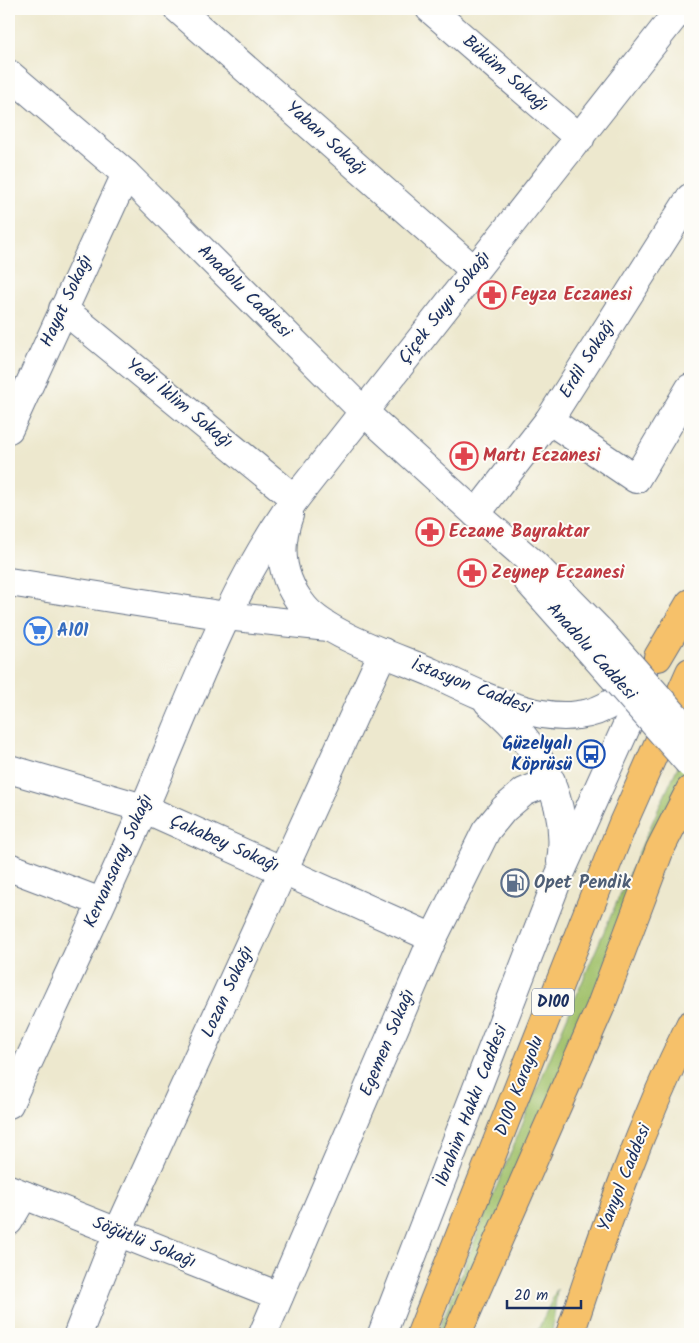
<svg xmlns="http://www.w3.org/2000/svg" width="699" height="1343" viewBox="0 0 699 1343" font-family="Kalam,sans-serif">
	<style>
		.green { fill: #9fc068; stroke: #5d7863 }
		.lines { fill: none; stroke-linecap: round; stroke-linejoin: round }
		.minor-casing { stroke: #647085; stroke-width: 30 }
		.major-casing { stroke: #647085; stroke-width: 30 }
		.highway-casing { stroke: #647085; stroke-width: 30 }
		.minor { stroke: #fff; stroke-width: 28 }
		.major { stroke: #f6c16b; stroke-width: 28 }
		.highway { stroke: #f6c16b; stroke-width: 28 }
		.minor-bridge-casing { stroke: #647085; stroke-width: 30; stroke-linecap: butt }
		.minor-bridge { stroke: #fff; stroke-width: 28 }
		.labels { text-anchor: middle; dominant-baseline: central; stroke-width: 4; stroke-linejoin: round; paint-order: stroke }
		.shield { fill: #fdfcf7; stroke: #5f6c8c; stroke-width: 1 }
		.shield-label { font-size: 16px; font-weight: bold; fill: #1b2f5e }
		.street-label { font-size: 18px; fill: #1b2f5e; stroke: #fdfcf7 }
		.health-label { font-size: 18px; font-weight: bold; fill: #be3a42; stroke: #fdfcf7; text-anchor: start }
		.shop-label { font-size: 18px; font-weight: bold; fill: #366cbe; stroke: #fdfcf7; text-anchor: start }
		.transit-label { font-size: 18px; font-weight: bold; fill: #164399; stroke: #fdfcf7; text-anchor: end }
		.service-label { font-size: 18px; font-weight: bold; fill: #4e5e75; stroke: #fdfcf7; text-anchor: start }
	</style>
	<rect width="100%" height="100%" fill="#fdfcf7"/>
	<filter id="ink" filterUnits="userSpaceOnUse"><feTurbulence type="fractalNoise" baseFrequency=".02" numOctaves="2"/><feDisplacementMap in="SourceGraphic" scale="10" xChannelSelector="R" yChannelSelector="G"/><feConvolveMatrix kernelMatrix="1 2 1 2 8 2 1 2 1" color-interpolation-filters="sRGB"/></filter>
	<filter id="wash" filterUnits="userSpaceOnUse"><feTurbulence type="fractalNoise" baseFrequency=".0096" numOctaves="4" result="noise"/><feDisplacementMap in="SourceGraphic" scale="20" xChannelSelector="R" yChannelSelector="G"/><feGaussianBlur stdDeviation="1.12" result="paint"/><feColorMatrix in="noise" values="0 0 0 0 0 0 0 0 0 0 0 0 0 0 0 0 0 1.4 0 .05"/><feComposite in="paint" operator="in"/></filter>
	<g filter="url(#wash)">
		<rect width="100%" height="100%" fill="#ede8ce"/>
		<g class="green">
			<path d="M690,740V779L456,1334H437C517,1135 599,935 690,740Z"/>
			<polygon points="557,1289 552,1334 536,1334"/>
		</g>
	</g>
	<g filter="url(#ink)">
		<g class="lines">
			<g class="minor-casing">
				<g id="minor">
					<polyline points="178,9 474,270"/>
					<polyline points="430,9 580,139"/>
					<polyline points="9,74 126,174 364,412 476,514 535,565 600,631"/>
					<polyline points="63,309 295,499"/>
					<polyline points="549,420 636,479 690,388"/>
					<polyline points="9,429 126,174"/>
					<polyline points="476,514 549,420 690,198"/>
					<path d="M289,515C277,548 281,579 304,607C327,635 396,657 431,672C459,685 488,700 518,708C537,714 558,718 578,715C607,712 625,695 643,674"/>
					<polyline points="528,581 584,644"/>
					<polyline points="9,582 226,616 328,627"/>
					<path d="M488,702C537,741 570,799 561,862"/>
					<polyline points="9,769 143,808 433,938"/>
					<polyline points="9,867 101,902"/>
					<path d="M9,1104C55,1003 103,903 147,801C191,698 229,590 295,499L680,9"/>
					<polyline points="9,1189 279,1296"/>
					<polyline points="9,1221 24,1195"/>
					<polyline points="78,1334 118,1232 383,652"/>
					<polyline points="263,1334 433,938 486,831 504,809 524,792 551,781"/>
					<polyline points="382,1334 559,876 646,683"/>
				</g>
			</g>
			<g class="major-casing">
				<path id="major" d="M570,1334C604,1229 641,1125 690,1025"/>
			</g>
			<g class="highway-casing">
				<g id="highway">
					<polyline points="658,657 690,603"/>
					<polyline points="421,1334 623,823 690,672"/>
					<polyline points="457,1334 600,1008 660,849 690,790"/>
				</g>
			</g>
			<use href="#minor" class="minor"/>
			<use href="#major" class="major"/>
			<use href="#highway" class="highway"/>
			<g class="minor-bridge-casing">
				<g id="minor-bridge">
					<polyline points="600,631 690,733"/>
					<polyline points="584,644 690,764"/>
				</g>
			</g>
			<use href="#minor-bridge" class="minor-bridge"/>
		</g>
	</g>
	<defs>
		<g id="pharmacy-ring" transform="scale(1.4375)"><circle r="9.5" fill="#fdfcf7" stroke="#e0444e" stroke-width="1.5"/><path d="M-2-6h4v4h4v4h-4v4h-4v-4h-4v-4h4Z" fill="#e0444e"/></g>
		<g id="supermarket-ring" transform="scale(1.4375)"><circle r="9.5" fill="#fdfcf7" stroke="#3f7fe0" stroke-width="1.5"/><path d="M-6-5.5h2.5l.6 2H6L4.5 2H-2.5L-4.4-4H-6ZM-1.5 3.2a1.3 1.3 0 1 0 .1 0ZM3 3.2a1.3 1.3 0 1 0 .1 0Z" fill="#3f7fe0"/></g>
		<g id="bus-ring" transform="scale(1.4375)"><circle r="9.5" fill="#fdfcf7" stroke="#1a4fb4" stroke-width="1.5"/><path d="M-5-6H5V4H4V6H2V4H-2V6H-4V4H-5ZM-3.5-4V0h7V-4ZM-3.5 1.2v1.5H-2V1.2ZM2 1.2v1.5H3.5V1.2Z" fill="#1a4fb4"/></g>
		<g id="fuel-ring" transform="scale(1.4375)"><circle r="9.5" fill="#fdfcf7" stroke="#5c6f8a" stroke-width="1.5"/><path d="M-5.5-6h7V0h2V4h1.3V-2.5L3-4.5l.8-.8L6-3V5H2.5V1h-1V6h-7ZM-4.2-4.7v3.2H.2V-4.7Z" fill="#5c6f8a"/></g>
	</defs>
	<g fill-rule="evenodd">
		<use href="#pharmacy-ring" x="492" y="295"/>
		<use href="#pharmacy-ring" x="464" y="456"/>
		<use href="#pharmacy-ring" x="430" y="532"/>
		<use href="#pharmacy-ring" x="472" y="573"/>
		<use href="#supermarket-ring" x="38" y="631"/>
		<use href="#bus-ring" x="591" y="754"/>
		<use href="#fuel-ring" x="515" y="883"/>
	</g>
	<g class="labels">
		<rect class="shield" x="532" y="988.5" width="42" height="27" rx="4"/>
		<g class="shield-label">
			<text x="553" y="1002">D100</text>
		</g>
		<g class="street-label">
			<text transform="translate(505 74) rotate(41)">Büküm Sokağı</text>
			<text transform="translate(326 139) rotate(42)">Yaban Sokağı</text>
			<text transform="translate(244 292) rotate(45)">Anadolu Caddesi</text>
			<text transform="translate(67 301) rotate(-65)">Hayat Sokağı</text>
			<text transform="translate(445 308) rotate(-52)">Çiçek Suyu Sokağı</text>
			<text transform="translate(588 359) rotate(-58)">Erdil Sokağı</text>
			<text transform="translate(179 404) rotate(39)">Yedi İklim Sokağı</text>
			<text transform="translate(591 652) rotate(48)">Anadolu Caddesi</text>
			<text transform="translate(471 687) rotate(21)">İstasyon Caddesi</text>
			<text transform="translate(224 844) rotate(24)">Çakabey Sokağı</text>
			<text transform="translate(119 861) rotate(-66)">Kervansaray Sokağı</text>
			<text transform="translate(228 992) rotate(-65)">Lozan Sokağı</text>
			<text transform="translate(388 1043) rotate(-67)">Egemen Sokağı</text>
			<text transform="translate(520 1086) rotate(-69)">D100 Karayolu</text>
			<text transform="translate(472 1106) rotate(-69)">İbrahim Hakkı Caddesi</text>
			<text transform="translate(625 1178) rotate(-68)">Yanyol Caddesi</text>
			<text transform="translate(144 1243) rotate(22)">Söğütlü Sokağı</text>
		</g>
		<g class="health-label">
			<text x="511" y="295">Feyza Eczanesi</text>
			<text x="483" y="456">Martı Eczanesi</text>
			<text x="449" y="532">Eczane Bayraktar</text>
			<text x="491" y="573">Zeynep Eczanesi</text>
		</g>
		<g class="shop-label">
			<text x="57" y="631">A101</text>
		</g>
		<g class="transit-label">
			<text x="572" y="744">Güzelyalı<tspan x="572" dy="21">Köprüsü</tspan></text>
		</g>
		<g class="service-label">
			<text x="534" y="883">Opet Pendik</text>
		</g>
	</g>
	<rect width="699" height="1343" fill="none" stroke="#fdfcf7" stroke-width="30"/>
	<path d="M507 1300v8h74v-8" fill="none" stroke="#1b2f5e" stroke-width="2.5"/>
	<text x="514" y="1300" font-size="15" fill="#1b2f5e" stroke="#fdfcf7" stroke-width="4" paint-order="stroke">20 m</text>
</svg>
